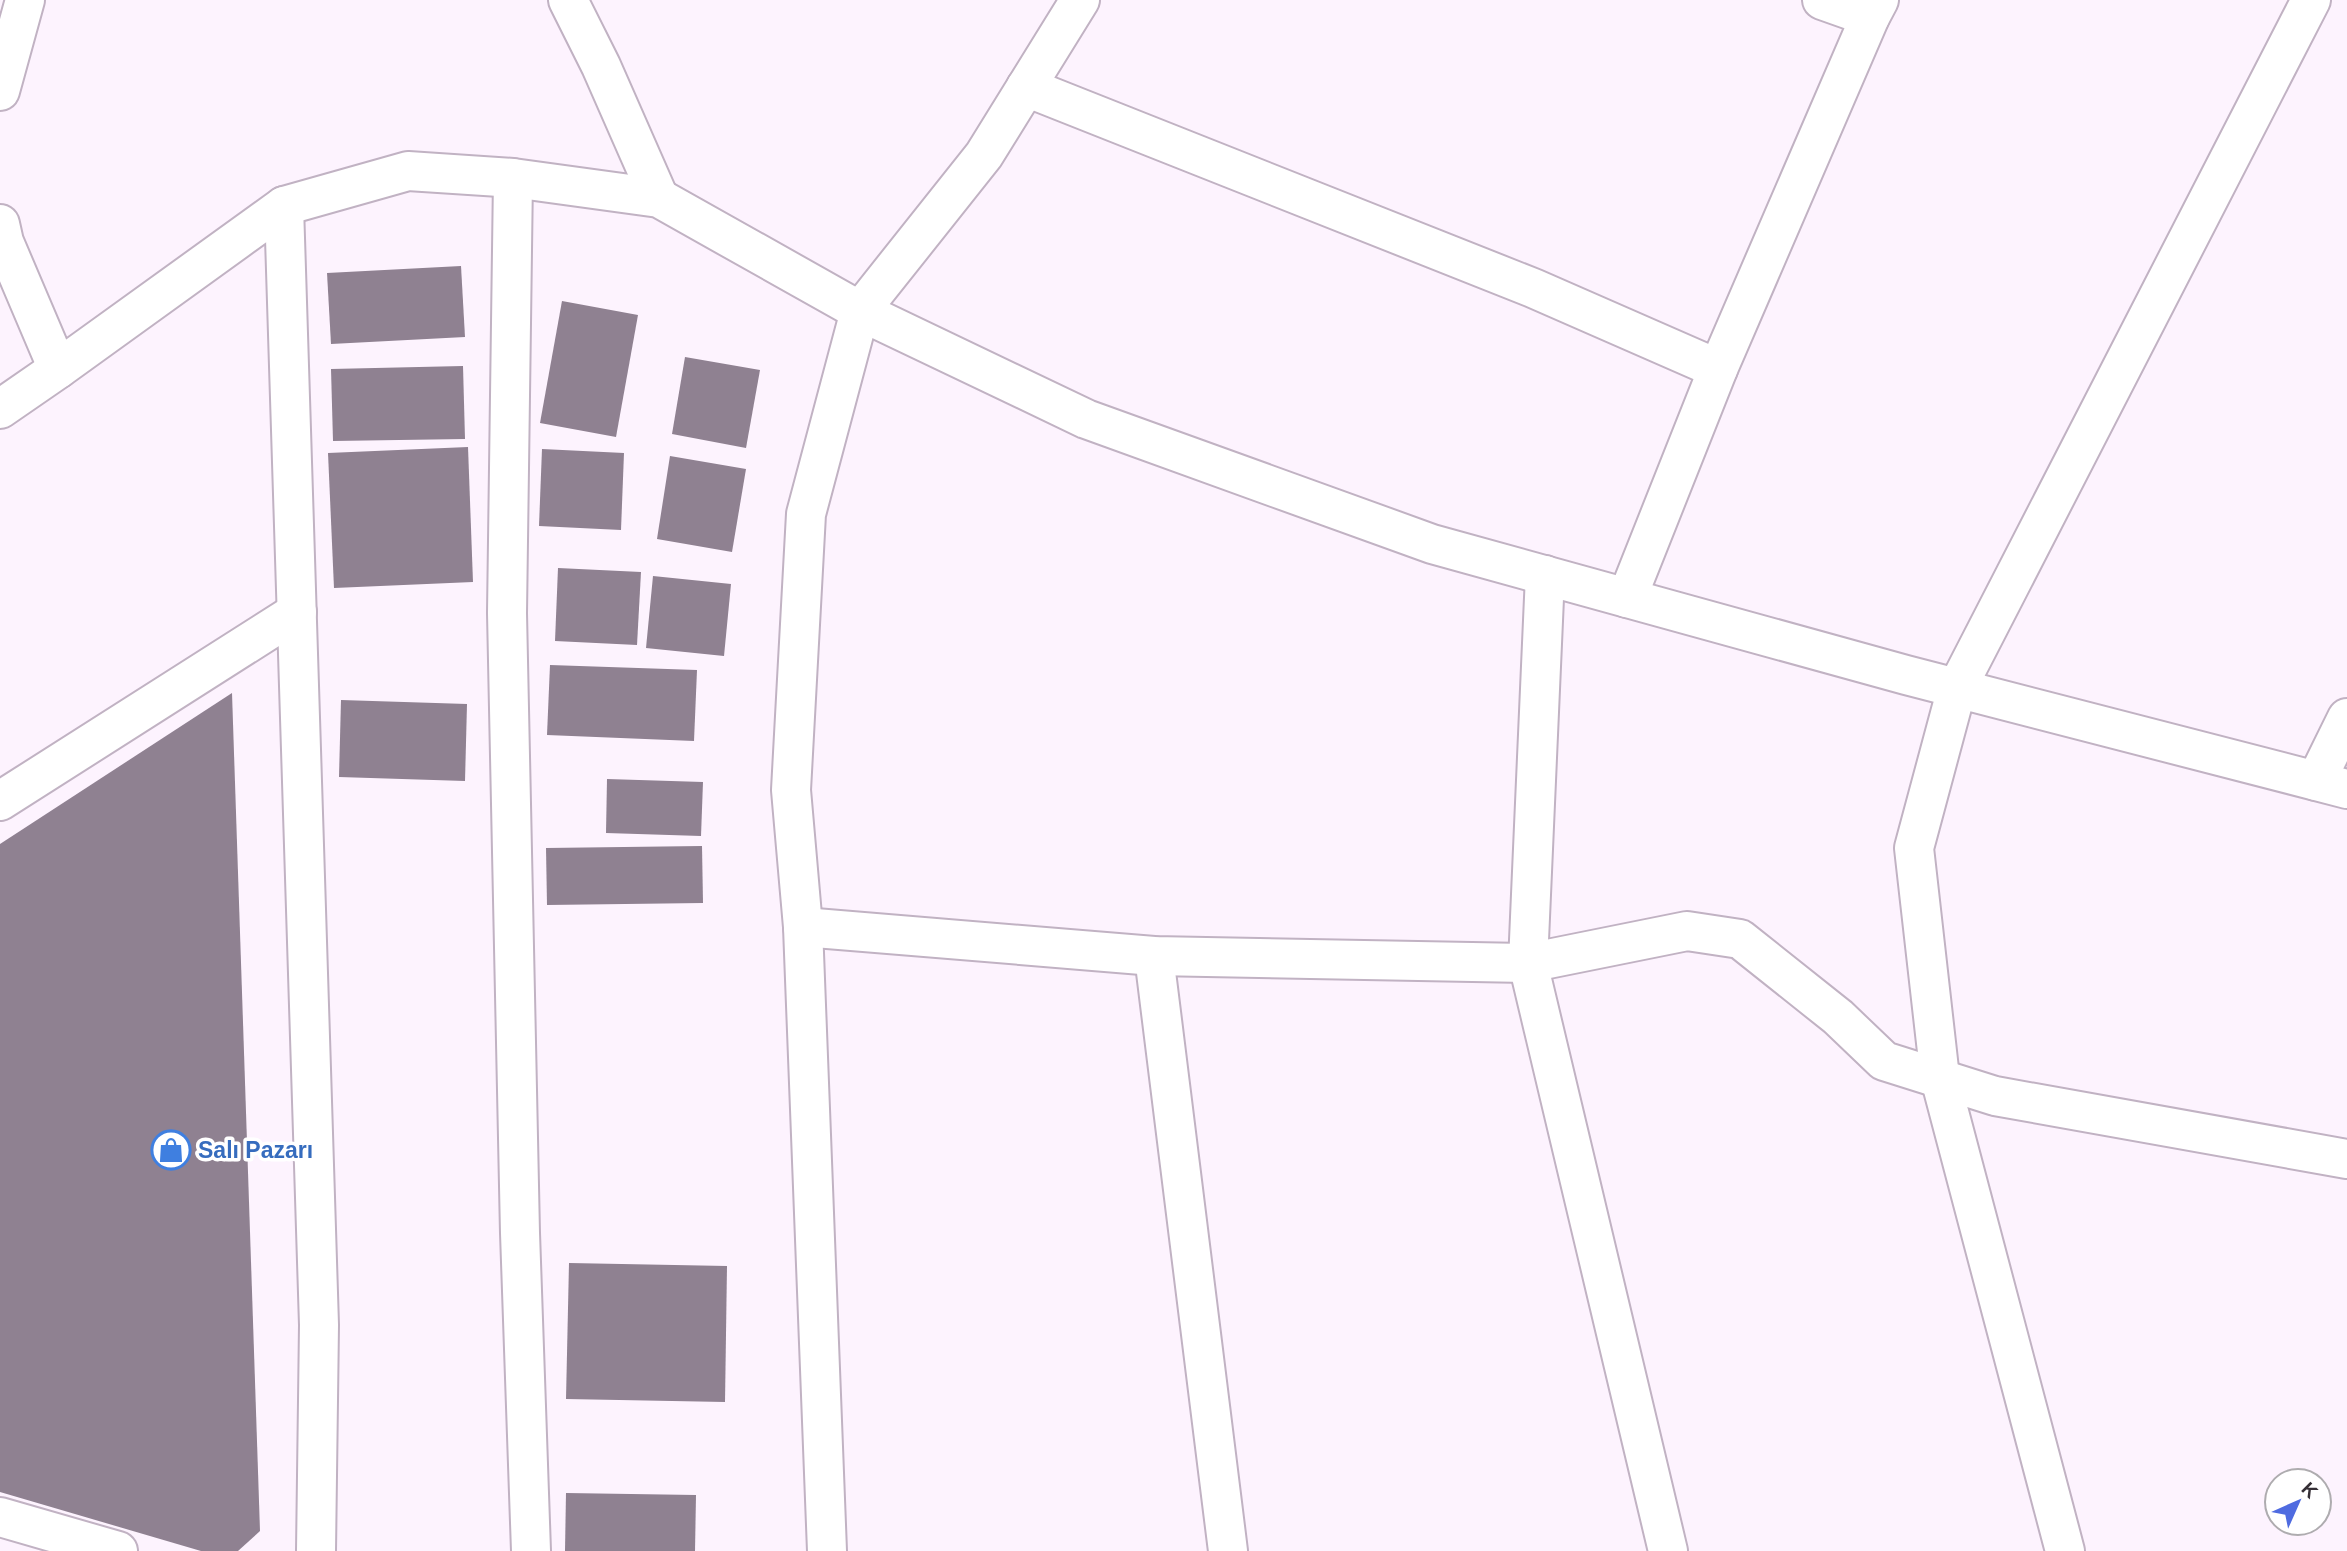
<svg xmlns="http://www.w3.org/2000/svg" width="2347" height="1551" viewBox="0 0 2347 1551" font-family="Helvetica,sans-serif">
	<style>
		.building { fill: #8f8191 }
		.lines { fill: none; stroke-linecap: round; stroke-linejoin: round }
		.minor-casing { stroke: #c1b2c3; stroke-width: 42 }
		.minor { stroke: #fff; stroke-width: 38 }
		.labels { text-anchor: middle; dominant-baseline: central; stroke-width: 7; stroke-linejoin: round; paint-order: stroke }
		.shop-label { font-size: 23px; font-weight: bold; fill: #366cbe; stroke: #fff; text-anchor: start }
	</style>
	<rect width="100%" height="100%" fill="#fdf3fe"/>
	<g class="building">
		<polygon points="461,266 465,337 331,344 327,273"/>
		<polygon points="562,301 638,315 616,437 540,423"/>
		<polygon points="685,357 760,370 746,448 672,434"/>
		<polygon points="463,366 465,439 333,441 331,369"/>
		<polygon points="468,447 473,582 334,588 328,453"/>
		<polygon points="542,449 624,453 621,530 539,526"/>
		<polygon points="670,456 746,469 732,552 657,539"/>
		<polygon points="558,568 641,572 637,645 555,641"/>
		<polygon points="653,576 731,584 724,656 646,648"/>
		<polygon points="550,665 697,670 694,741 547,735"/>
		<polygon points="232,693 260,1531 238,1551 201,1551 0,1492 0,844"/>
		<polygon points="341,700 467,704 465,781 339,777"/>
		<polygon points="607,779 703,782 701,836 606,833"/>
		<polygon points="702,846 703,903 547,905 546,848"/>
		<polygon points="569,1263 727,1266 725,1402 566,1399"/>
		<polygon points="566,1493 696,1495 695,1551 565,1551"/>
	</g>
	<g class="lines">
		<g class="minor-casing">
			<g id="minor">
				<polyline points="568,0 601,66 659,198"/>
				<polyline points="1822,0 1870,17"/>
				<polyline points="1026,87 1533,288 1718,369"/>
				<polyline points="0,91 25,0"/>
				<polyline points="513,178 507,613 520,1233 531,1551"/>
				<polyline points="284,206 319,1325 316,1551"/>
				<polyline points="0,224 4,242 58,369"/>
				<polyline points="0,409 58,369 284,206 408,171 513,178 659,198 860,311 1086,419 1432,544 1906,675 2347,789"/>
				<polyline points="1545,575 1528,963 1668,1551"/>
				<polyline points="1627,598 1718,369 1870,17 1879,0"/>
				<polyline points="2316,781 2347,718"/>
				<polyline points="0,801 297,612"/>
				<polyline points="803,927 1154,956 1528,963 1687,931 1740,939 1838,1017 1884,1061 1995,1096 2347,1159"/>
				<polyline points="1154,956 1228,1551"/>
				<polyline points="0,1517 118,1551"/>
				<polyline points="827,1551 803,927 791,790 806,514 860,311 984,155 1080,0"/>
				<polyline points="2065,1551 1940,1078 1914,848 1957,688 2311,0"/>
			</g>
		</g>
		<use href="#minor" class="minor"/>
	</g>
	<defs>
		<g id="shop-ring" transform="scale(2.0125)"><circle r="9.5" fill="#fff" stroke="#3f7fe0" stroke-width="1.5"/><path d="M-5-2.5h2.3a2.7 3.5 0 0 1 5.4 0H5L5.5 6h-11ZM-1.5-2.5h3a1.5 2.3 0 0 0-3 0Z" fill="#3f7fe0"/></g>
	</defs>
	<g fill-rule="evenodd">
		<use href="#shop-ring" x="171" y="1150"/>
	</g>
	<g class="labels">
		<g class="shop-label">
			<text x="198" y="1150">Salı Pazarı</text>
		</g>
	</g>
	<g transform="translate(2298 1502) rotate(45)"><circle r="33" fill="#ffffff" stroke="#aeacaf" stroke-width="2"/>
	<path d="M0-5L12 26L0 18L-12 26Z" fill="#4f6be0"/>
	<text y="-10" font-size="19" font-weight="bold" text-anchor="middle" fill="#352f36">K</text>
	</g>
</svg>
